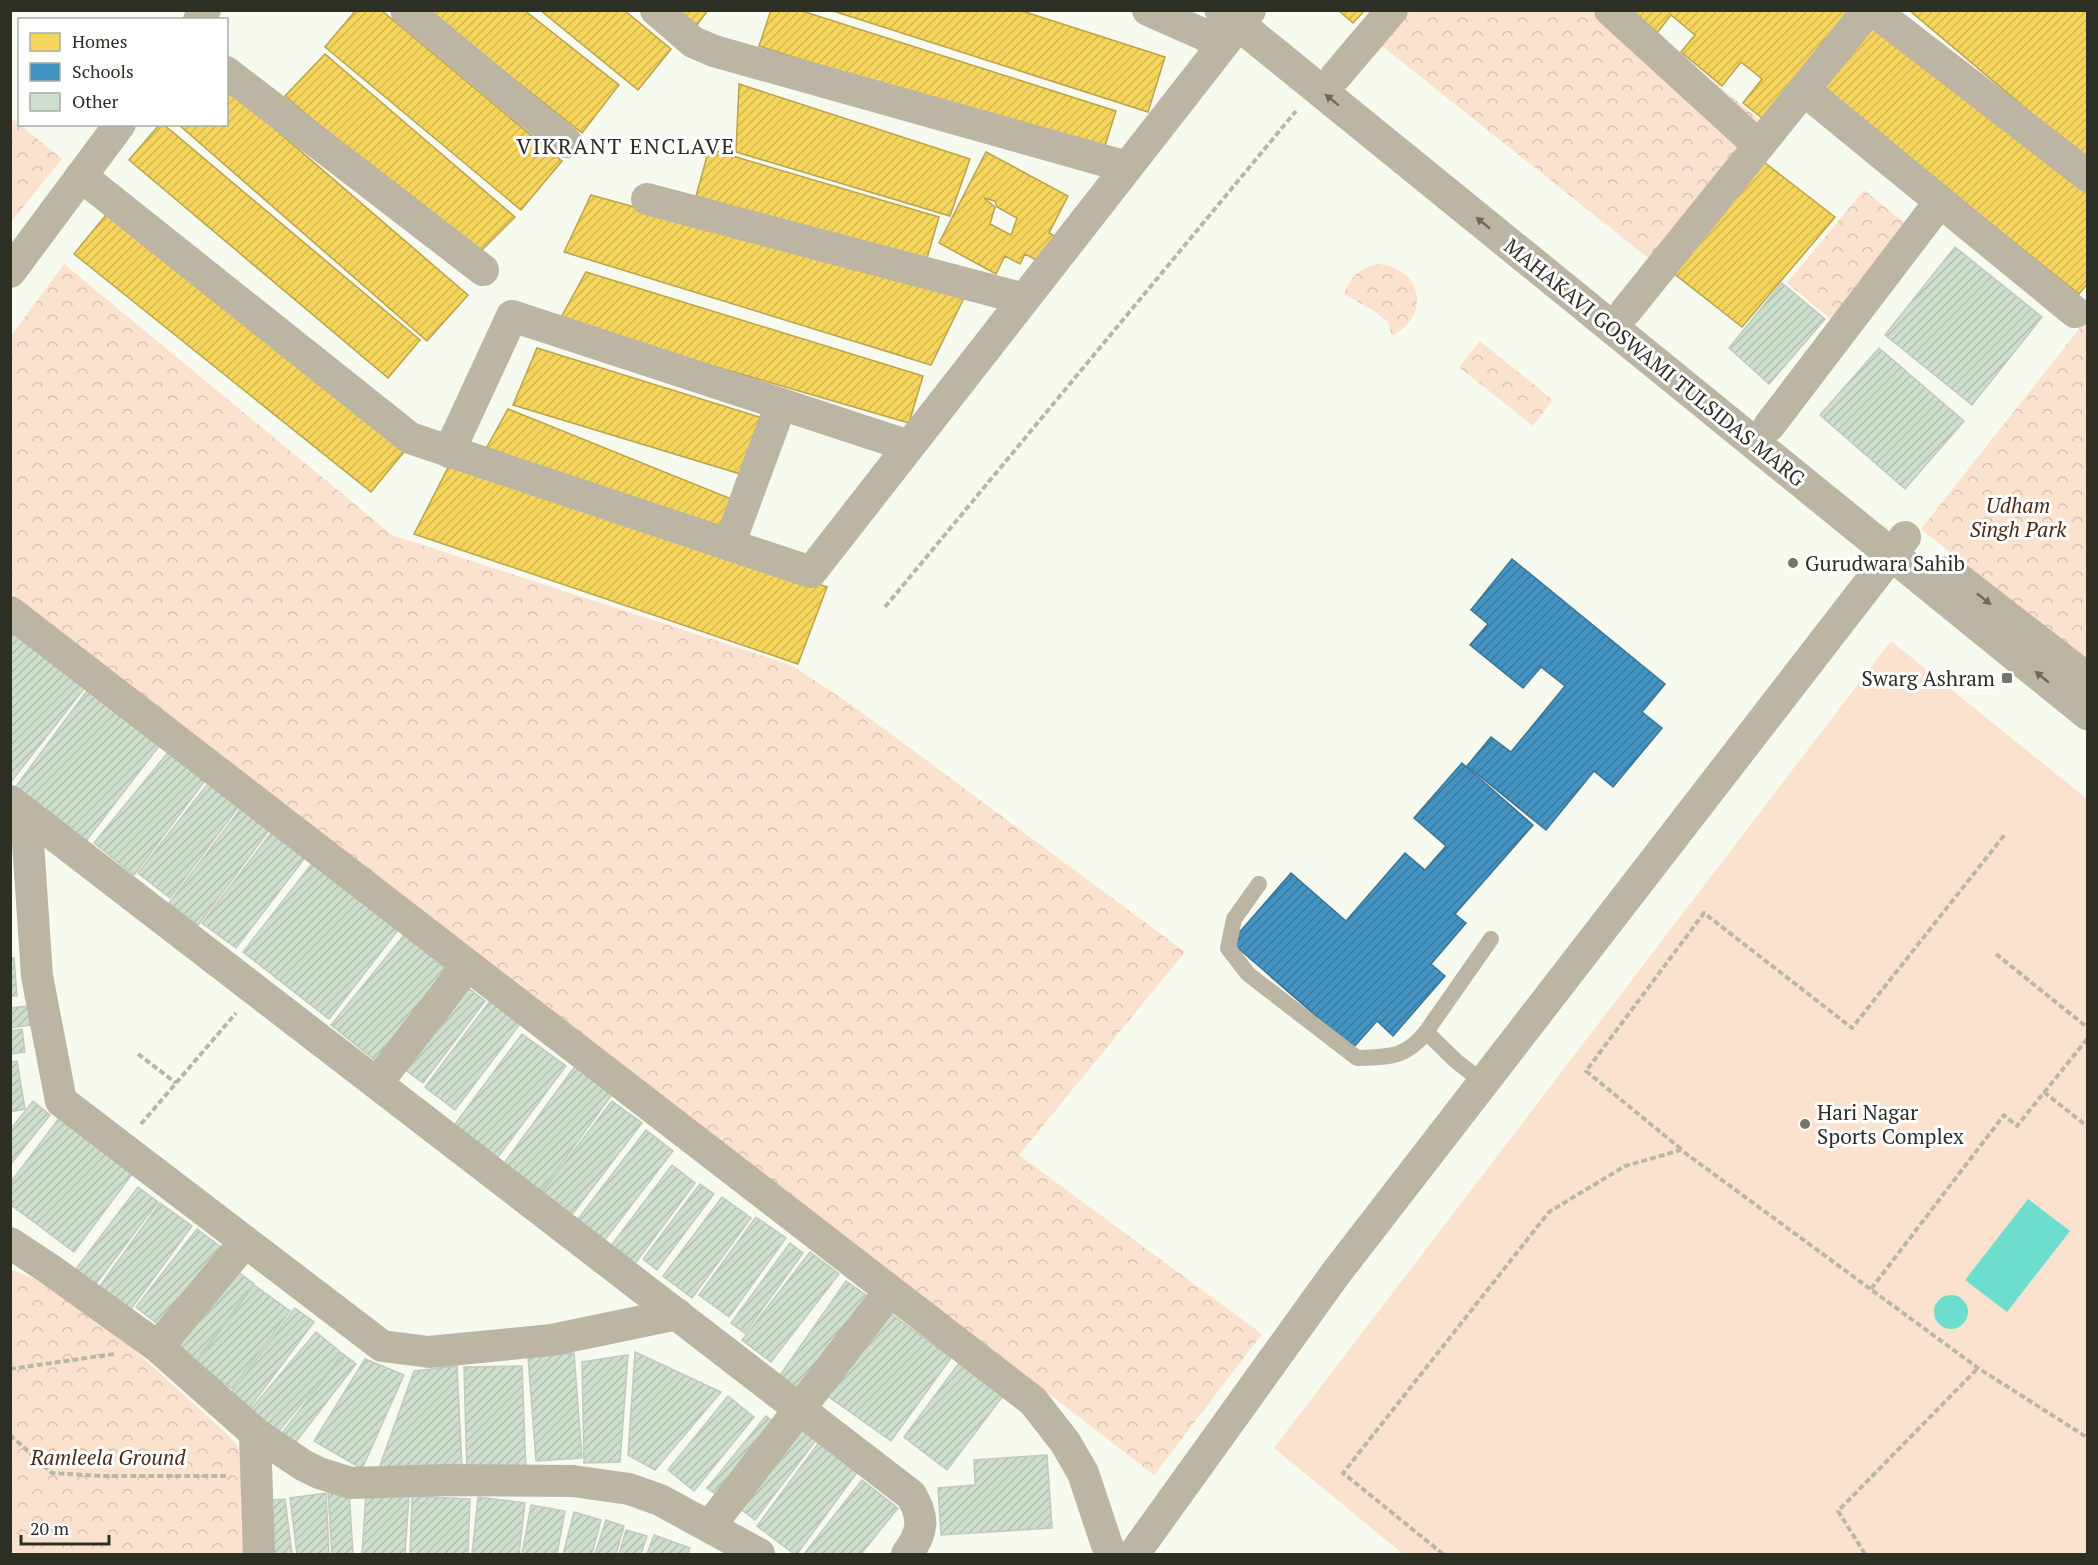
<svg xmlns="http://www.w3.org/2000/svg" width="2098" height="1565" viewBox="0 0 2098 1565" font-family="'PT Serif',serif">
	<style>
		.park { fill: url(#park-crowns) }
		.pitch { fill: #fbe2cf }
		.water { fill: #6dddce }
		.homes { fill: url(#homes-hatch); stroke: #baa34c; stroke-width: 1.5; fill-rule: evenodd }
		.schools { fill: url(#schools-hatch); stroke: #3c7594; stroke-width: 1.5 }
		.building { fill: url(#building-hatch); stroke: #c4c9c0; stroke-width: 1.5 }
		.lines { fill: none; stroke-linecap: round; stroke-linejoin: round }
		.path { stroke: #bbb7a8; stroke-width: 4; stroke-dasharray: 6 3; stroke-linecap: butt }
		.service { stroke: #bcb5a3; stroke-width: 16 }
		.minor { stroke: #bcb5a3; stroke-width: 32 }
		.tertiary { stroke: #bcb5a3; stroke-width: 33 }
		.oneway { fill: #6d6b5e }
		.poi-dot { fill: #74766b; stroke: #fff; stroke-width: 2 }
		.labels { text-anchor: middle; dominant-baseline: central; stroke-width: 6; stroke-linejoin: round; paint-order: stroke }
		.street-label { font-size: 21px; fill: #2d2f25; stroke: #fff }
		.park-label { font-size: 21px; font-style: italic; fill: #4d2913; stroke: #fff }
		.poi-label { font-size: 21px; fill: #2d2f25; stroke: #fff; text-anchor: start }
		.neighbourhood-label { font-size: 22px; letter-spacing: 1.5px; fill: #2d2f25; stroke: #fff }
	</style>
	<defs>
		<pattern id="park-crowns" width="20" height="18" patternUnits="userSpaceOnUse" patternTransform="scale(1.5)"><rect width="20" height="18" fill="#fbe2cf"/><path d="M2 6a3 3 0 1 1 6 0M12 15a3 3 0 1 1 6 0" fill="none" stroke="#d7c2b2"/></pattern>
		<pattern id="homes-hatch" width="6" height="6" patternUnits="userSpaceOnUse" patternTransform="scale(1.5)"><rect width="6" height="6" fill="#f6d55c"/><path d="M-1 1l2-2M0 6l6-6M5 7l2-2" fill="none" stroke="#d3b750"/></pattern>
		<pattern id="schools-hatch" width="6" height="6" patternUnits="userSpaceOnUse" patternTransform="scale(1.5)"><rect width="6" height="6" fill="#4393c3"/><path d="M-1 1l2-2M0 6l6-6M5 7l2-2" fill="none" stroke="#38789e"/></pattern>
		<pattern id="building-hatch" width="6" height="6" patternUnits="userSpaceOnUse" patternTransform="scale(1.5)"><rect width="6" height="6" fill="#cddfcd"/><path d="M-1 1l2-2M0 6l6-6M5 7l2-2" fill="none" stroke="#b0c0b0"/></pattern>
	</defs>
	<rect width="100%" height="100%" fill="#f7faee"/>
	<g class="park">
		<polygon points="1410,11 1627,11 1777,134 1667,273 1382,46"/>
		<polygon points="10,117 62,159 11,222 10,222"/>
		<polygon points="1864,190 1908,226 1831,319 1787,283"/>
		<polygon points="64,264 392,535 791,665 849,703 1185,952 1019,1155 1262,1334 1154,1475 11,593 11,336"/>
		<path d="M1380,264C1423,270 1431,316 1392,336L1388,322L1374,311L1344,294C1351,276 1360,267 1380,264Z"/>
		<polygon points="2087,319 2087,661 1921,529"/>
		<polygon points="1480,341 1553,400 1533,426 1459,367"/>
		<polygon points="10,1269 50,1285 85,1305 226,1433 251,1461 253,1554 11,1554"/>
	</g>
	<polygon class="pitch" points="1891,641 2087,799 2087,1554 1403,1554 1274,1448"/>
	<g class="water">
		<polygon points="2028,1199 2070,1231 2007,1312 1965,1280"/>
		<circle cx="1951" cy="1312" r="17"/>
	</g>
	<g class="homes">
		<polygon points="356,10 381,10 562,161 521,210 325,47"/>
		<polygon points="426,10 524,10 619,85 582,133"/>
		<polygon points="540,10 624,10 671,49 638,90"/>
		<polygon points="679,10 708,10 697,25"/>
		<polygon points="771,10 799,10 1116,111 1102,155 759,46"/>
		<polygon points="830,10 1019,10 1165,57 1148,112"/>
		<polygon points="1338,10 1365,10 1353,23"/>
		<polygon points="1630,10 1858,10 1767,122 1743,103 1762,79 1741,62 1722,86 1681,52 1695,35 1671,15 1657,33"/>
		<polygon points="1909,10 2088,10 2088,161"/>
		<polygon points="1874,19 2088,185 2088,283 2079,294 1817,86"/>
		<polygon points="325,54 515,217 475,257 285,96"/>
		<polygon points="739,84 970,159 950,216 736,152"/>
		<polygon points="226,87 468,295 427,341 178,124 226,124"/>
		<polygon points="160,124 163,124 420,340 388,378 129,160"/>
		<polygon points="709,149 939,217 925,265 696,196"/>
		<path d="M986,152L1068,196L1049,233L1060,239L1046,265L1025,254L1020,264L1005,256L996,274L939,243ZM984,198L995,201L997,207L1017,218L1011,235L990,224L995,207Z"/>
		<polygon points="1760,159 1835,217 1742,327 1672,272"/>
		<polygon points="591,195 964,298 931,365 564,252"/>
		<polygon points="110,210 408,447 371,492 74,254"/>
		<polygon points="586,272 923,376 909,423 559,321"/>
		<polygon points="537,348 769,420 747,476 513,405"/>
		<polygon points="508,409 739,502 722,529 483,454"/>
		<polygon points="453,458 827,587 798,664 414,534"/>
	</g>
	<g class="schools">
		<polygon points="1512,559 1665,684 1642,712 1662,728 1613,787 1594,771 1546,830 1467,766 1491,737 1511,752 1565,686 1541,667 1523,688 1470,645 1488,624 1471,610"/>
		<polygon points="1462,763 1533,825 1455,914 1466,923 1431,964 1445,976 1393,1036 1377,1021 1353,1048 1231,942 1291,873 1346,921 1405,853 1425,870 1446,846 1414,818"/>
	</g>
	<g class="building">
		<polygon points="1955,247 2042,317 1972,405 1885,335"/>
		<polygon points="1782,283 1825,319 1769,384 1729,348"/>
		<polygon points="1879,348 1964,421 1905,489 1820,415"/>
		<polygon points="10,625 87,685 10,783"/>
		<polygon points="92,684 162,742 83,845 11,793"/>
		<polygon points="170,750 207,778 134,875 94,843"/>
		<polygon points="213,777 243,801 170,898 138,873"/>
		<polygon points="242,807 270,829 198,925 169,903"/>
		<polygon points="278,824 311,850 236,948 202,923"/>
		<polygon points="317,857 403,924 329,1019 243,952"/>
		<polygon points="404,935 450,972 377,1062 331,1025"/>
		<polygon points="10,958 14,958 17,996 10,996"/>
		<polygon points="459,981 485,1001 423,1083 396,1063"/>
		<polygon points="493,997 523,1020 455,1110 425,1087"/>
		<polygon points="28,1006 30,1025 10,1028 10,1008"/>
		<polygon points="22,1029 25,1052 10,1054 10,1031"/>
		<polygon points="522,1034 566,1066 495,1161 452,1128"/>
		<polygon points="17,1061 25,1109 10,1112 10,1062"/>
		<polygon points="578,1062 616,1089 537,1197 499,1170"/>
		<polygon points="33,1101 50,1115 10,1165 10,1130"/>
		<polygon points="612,1101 642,1123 568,1220 538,1197"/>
		<polygon points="60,1117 133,1173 74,1252 10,1204 10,1183"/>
		<polygon points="646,1130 673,1151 601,1245 574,1224"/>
		<polygon points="672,1165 695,1183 631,1269 607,1251"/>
		<polygon points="700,1184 714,1194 657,1270 643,1259"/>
		<polygon points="138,1187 158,1202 95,1285 75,1270"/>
		<polygon points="722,1197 751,1218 692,1298 663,1276"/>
		<polygon points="160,1203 192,1226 131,1309 100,1286"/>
		<polygon points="756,1217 786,1238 729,1317 699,1295"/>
		<polygon points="197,1229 229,1253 168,1332 136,1307"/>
		<polygon points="790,1243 803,1253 745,1333 731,1323"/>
		<polygon points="810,1252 839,1274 771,1362 742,1340"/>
		<polygon points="229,1265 254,1284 196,1361 171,1342"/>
		<polygon points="846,1281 873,1300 805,1397 778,1378"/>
		<polygon points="254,1285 290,1311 232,1389 196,1363"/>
		<polygon points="295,1308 314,1322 250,1407 231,1393"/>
		<polygon points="883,1308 951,1358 891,1441 822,1392"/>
		<polygon points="316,1332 343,1354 278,1432 251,1409"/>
		<polygon points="635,1352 721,1392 655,1470 628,1455"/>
		<polygon points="574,1353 582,1458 536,1461 528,1357"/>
		<polygon points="343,1354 356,1364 295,1443 282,1433"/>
		<polygon points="628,1355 620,1462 584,1463 582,1362"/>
		<polygon points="365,1359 404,1375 362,1469 314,1441"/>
		<polygon points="962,1359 1006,1392 947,1470 904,1437"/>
		<polygon points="457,1366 462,1468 378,1471 414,1371"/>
		<polygon points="522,1366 526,1472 467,1474 464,1367"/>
		<polygon points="728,1396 754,1417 694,1491 668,1470"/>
		<polygon points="766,1416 781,1427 723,1500 707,1488"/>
		<polygon points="799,1426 817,1439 755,1520 737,1506"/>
		<polygon points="820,1441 859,1470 797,1554 794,1554 757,1526"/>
		<polygon points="1047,1455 1052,1528 941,1535 938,1488 975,1485 974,1460"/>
		<polygon points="862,1480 898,1508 861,1554 804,1554"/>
		<polygon points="349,1491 353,1554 332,1554 328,1492"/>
		<polygon points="326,1493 329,1554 297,1554 290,1498"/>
		<polygon points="366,1493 409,1496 405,1554 362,1554"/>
		<polygon points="412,1496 470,1499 468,1554 410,1554"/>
		<polygon points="478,1497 525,1503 519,1554 472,1554"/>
		<polygon points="285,1499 292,1554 268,1554 262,1501"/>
		<polygon points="531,1505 565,1511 557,1554 522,1554"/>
		<polygon points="574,1512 601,1520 592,1554 563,1554"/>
		<polygon points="606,1520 624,1526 616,1554 595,1554"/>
		<polygon points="626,1530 647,1536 641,1554 619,1554"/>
		<polygon points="654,1535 690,1548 688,1554 647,1554"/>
	</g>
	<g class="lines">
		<g class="path">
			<polyline points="885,607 1296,111"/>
			<polyline points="1996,954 2088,1028"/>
			<polyline points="138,1054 176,1083"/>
			<polyline points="2044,1092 2088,1127"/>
			<polyline points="141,1124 236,1013"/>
			<polyline points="1681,1149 1586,1071 1704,913 1852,1028 2006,833"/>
			<polyline points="1871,1289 2004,1115 2017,1126 2088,1038"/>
			<polyline points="10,1369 114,1354"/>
			<polyline points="10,1435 52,1473 103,1476 226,1476"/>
			<polyline points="1443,1554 1343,1473 1549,1212 1625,1166 1681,1150 1978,1368 2088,1438"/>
			<polyline points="1865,1554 1838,1511 1978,1368"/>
		</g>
		<g class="service">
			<path d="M1259,884L1234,919L1228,948L1248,974L1357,1058C1387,1057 1405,1059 1426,1032"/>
			<polyline points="1484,1083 1456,1061 1426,1032 1491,939"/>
		</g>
		<g class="minor">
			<polyline points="406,10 566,142"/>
			<polyline points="656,10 693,42 714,51 1127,167"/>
			<polyline points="1148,10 1223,43"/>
			<polyline points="1610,10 1758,145"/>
			<polyline points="1873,10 2088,176"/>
			<polyline points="199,20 205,10"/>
			<polyline points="226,72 483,270"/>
			<polyline points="1336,76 1392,10"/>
			<polyline points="1804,90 2075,312"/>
			<polyline points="81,176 410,438 811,572 1250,10"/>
			<polyline points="647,199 1024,299"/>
			<polyline points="10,272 120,124"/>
			<polyline points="1626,311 1868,10"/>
			<polyline points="1769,426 1939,203"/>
			<polyline points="449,452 512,316 909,446"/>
			<polyline points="729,545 781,404"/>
			<polyline points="10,612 1033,1401 1065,1442 1083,1473 1110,1554"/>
			<path d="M10,801L911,1495C925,1518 923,1533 907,1554"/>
			<polyline points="26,813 37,976 61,1101 382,1346 429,1352 552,1340 677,1314"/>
			<polyline points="377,1083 467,966"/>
			<polyline points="10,1243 48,1268 158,1347 255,1433 303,1465 319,1473 351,1483 449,1480 573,1481 629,1489 660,1500 759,1554"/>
			<polyline points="158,1347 245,1242"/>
			<polyline points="255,1433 259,1554"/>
			<polyline points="710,1526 889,1292"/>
			<polyline points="1134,1554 1336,1273 1905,537"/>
		</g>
		<g class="tertiary">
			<polyline points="1221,10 2088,714"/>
			<polyline points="1949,572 2088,680"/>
		</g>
	</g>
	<defs><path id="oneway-solid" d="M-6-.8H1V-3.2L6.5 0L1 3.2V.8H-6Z" transform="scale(1.5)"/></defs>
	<g class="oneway">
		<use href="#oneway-solid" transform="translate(1332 100) rotate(-141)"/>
		<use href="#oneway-solid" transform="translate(1483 223) rotate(-141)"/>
		<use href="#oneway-solid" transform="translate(1984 599) rotate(38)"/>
		<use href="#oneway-solid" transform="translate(2042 677) rotate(-141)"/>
	</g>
	<g class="poi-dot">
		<circle cx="1793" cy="563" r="6"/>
		<rect x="2001" y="672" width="12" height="12" rx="3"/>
		<circle cx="1805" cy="1124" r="6"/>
	</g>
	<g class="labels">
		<g class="street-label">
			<text transform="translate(1655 362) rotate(39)">MAHAKAVI GOSWAMI TULSIDAS MARG</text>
		</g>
		<g class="park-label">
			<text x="2018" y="505">Udham<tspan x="2018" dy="24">Singh Park</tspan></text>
			<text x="108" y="1457">Ramleela Ground</text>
		</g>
		<g class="poi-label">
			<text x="1805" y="563">Gurudwara Sahib</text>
			<text x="1995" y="678" text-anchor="end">Swarg Ashram</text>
			<text x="1817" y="1112">Hari Nagar<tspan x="1817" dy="24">Sports Complex</tspan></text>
		</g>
		<g class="neighbourhood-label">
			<text x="626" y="145">VIKRANT ENCLAVE</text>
		</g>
	</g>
	<rect width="2098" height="1565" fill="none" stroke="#2d2f25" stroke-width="24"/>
	<rect x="18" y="18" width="210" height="108" fill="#ffffff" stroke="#abaca8" stroke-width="1.5"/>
	<rect x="30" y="33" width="30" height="18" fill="#f6d55c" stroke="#abaca8" stroke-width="1.5"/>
	<text x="72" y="48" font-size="18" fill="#2d2f25">Homes</text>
	<rect x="30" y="63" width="30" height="18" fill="#4393c3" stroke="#abaca8" stroke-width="1.5"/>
	<text x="72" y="78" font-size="18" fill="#2d2f25">Schools</text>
	<rect x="30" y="93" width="30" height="18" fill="#cddfcd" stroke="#abaca8" stroke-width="1.5"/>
	<text x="72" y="108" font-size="18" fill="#2d2f25">Other</text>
	<path d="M21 1535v9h88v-9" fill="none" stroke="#2d2f25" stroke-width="3"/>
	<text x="30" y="1535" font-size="18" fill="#2d2f25" stroke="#ffffff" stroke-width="4.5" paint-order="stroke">20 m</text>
</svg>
